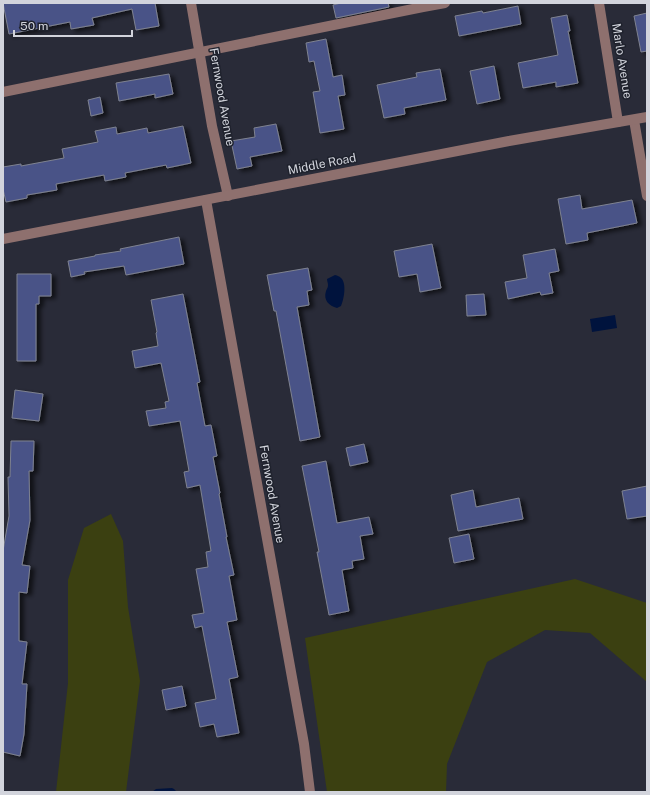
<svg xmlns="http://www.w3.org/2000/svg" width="650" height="795" viewBox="0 0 650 795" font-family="'Public Sans',sans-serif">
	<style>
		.green { fill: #3b4011 }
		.water { fill: #00133d }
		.building { fill: #4a5387; stroke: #7e8290; filter: url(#shadow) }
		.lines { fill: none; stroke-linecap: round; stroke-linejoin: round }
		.minor { stroke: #8e706e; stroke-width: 10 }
		.labels { text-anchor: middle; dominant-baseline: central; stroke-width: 3; stroke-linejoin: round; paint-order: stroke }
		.street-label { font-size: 12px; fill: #d2d4dc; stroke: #1f222d }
	</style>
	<defs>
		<filter id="shadow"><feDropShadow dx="4.5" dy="2.5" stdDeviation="2" flood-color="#0009"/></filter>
	</defs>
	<rect width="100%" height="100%" fill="#292b38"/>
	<g class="green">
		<polygon points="111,514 123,541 128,607 140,681 126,792 56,792 68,683 68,580 84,528"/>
		<polygon points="575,579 647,603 647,682 590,633 545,630 487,662 447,764 446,792 327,792 305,638"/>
	</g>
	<g class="water">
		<path d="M335,275C338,276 339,276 341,278C347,283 344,300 341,306L337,308C329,306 323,300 326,291C327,288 328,288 328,285C328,283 327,281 327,279Z"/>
		<polygon points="615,315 617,328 592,332 590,319"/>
		<polygon points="172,788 174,789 177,792 152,792 156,789"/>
	</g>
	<g class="building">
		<polygon points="3,3 155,3 159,26 136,30 132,9 92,18 94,25 71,29 70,22 9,34"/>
		<polygon points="341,3 388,3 389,7 336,18 333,5"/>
		<polygon points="518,6 521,24 459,36 455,16 482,11 483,13"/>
		<polygon points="647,13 647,51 641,52 634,16"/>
		<polygon points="567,15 570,31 568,31 578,83 556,87 556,82 523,88 518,63 558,55 551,18"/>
		<polygon points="326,39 333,77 342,75 345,95 338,96 344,129 320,133 313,92 320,91 314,61 309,62 306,43"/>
		<polygon points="494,66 500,99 477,104 470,71"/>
		<polygon points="440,69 446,100 404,108 405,114 384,118 377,85 417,77 416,73"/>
		<polygon points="169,74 173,94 155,98 155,94 119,101 116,83"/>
		<polygon points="100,97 103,113 91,116 88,100"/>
		<polygon points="276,124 282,151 250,157 252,166 237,169 231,141 255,137 254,128"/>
		<polygon points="183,126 191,163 167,168 166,165 125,173 126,177 105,181 104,175 56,184 57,190 27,195 27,198 6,202 3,189 3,167 21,164 21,166 64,158 62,149 98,142 95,131 116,127 117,134 147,128 148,133"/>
		<polygon points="580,195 582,209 632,200 637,223 587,233 588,240 566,244 558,199"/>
		<polygon points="179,237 184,264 126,275 124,266 84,272 85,274 71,277 68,261 95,256 95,255 121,251 120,249"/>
		<polygon points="432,244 441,288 420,292 417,274 399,277 394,251"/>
		<polygon points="555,249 559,271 549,273 553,293 541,295 540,292 508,299 505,282 527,278 523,255"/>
		<polygon points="308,268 312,290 307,291 309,305 297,307 320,437 300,441 276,311 274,311 267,275"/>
		<polygon points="17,274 51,274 51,296 39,296 39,304 36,304 36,361 17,361"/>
		<polygon points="183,294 200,382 197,383 205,426 211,425 217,456 213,457 220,493 219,494 227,537 226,537 234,575 229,576 237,620 227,622 238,677 229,679 239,733 217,737 214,724 200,727 195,703 216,699 202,626 195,628 192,615 204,613 196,569 208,567 206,552 211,551 200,485 187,488 184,472 189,471 180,421 149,426 146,411 166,408 165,402 169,401 161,363 135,368 132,351 158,346 156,333 157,332 151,300"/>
		<polygon points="484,294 486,315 467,316 466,295"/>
		<polygon points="15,390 43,394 39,421 12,418"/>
		<polygon points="11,441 34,441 33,471 29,471 30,520 22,565 30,566 27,593 19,592 19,641 27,642 22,684 27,684 24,734 20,756 3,752 3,551 9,516 8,477 10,477"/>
		<polygon points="364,444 368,462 350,466 346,448"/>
		<polygon points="326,461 337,523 369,517 373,534 360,536 364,559 352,561 353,568 342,570 349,611 329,615 317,552 319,552 302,466"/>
		<polygon points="647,486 647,516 627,519 622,491"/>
		<polygon points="473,490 476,507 519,498 523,519 458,531 451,495"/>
		<polygon points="469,534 474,559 454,563 449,538"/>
		<polygon points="182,686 186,706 166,710 162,690"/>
	</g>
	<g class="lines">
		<g class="minor">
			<polyline points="191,3 212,126 228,196"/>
			<polyline points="599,3 618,122"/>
			<polyline points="3,92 423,7 445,3"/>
			<polyline points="634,120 647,196"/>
			<polyline points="206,200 304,744 310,792"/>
			<polyline points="3,239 509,141 647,117"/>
		</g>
	</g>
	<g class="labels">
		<g class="street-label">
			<text transform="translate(622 61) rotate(81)">Marlo Avenue</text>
			<text transform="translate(222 97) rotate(80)">Fernwood Avenue</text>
			<text transform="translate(322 164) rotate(-11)">Middle Road</text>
			<text transform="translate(272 494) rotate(80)">Fernwood Avenue</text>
		</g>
	</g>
	<rect width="650" height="795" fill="none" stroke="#d2d4dc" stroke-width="8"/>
	<path d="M14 30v6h118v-6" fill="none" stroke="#d2d4dc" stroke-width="2"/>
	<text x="20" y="30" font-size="12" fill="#d2d4dc" stroke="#1f222d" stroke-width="3" paint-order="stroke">50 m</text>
</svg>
